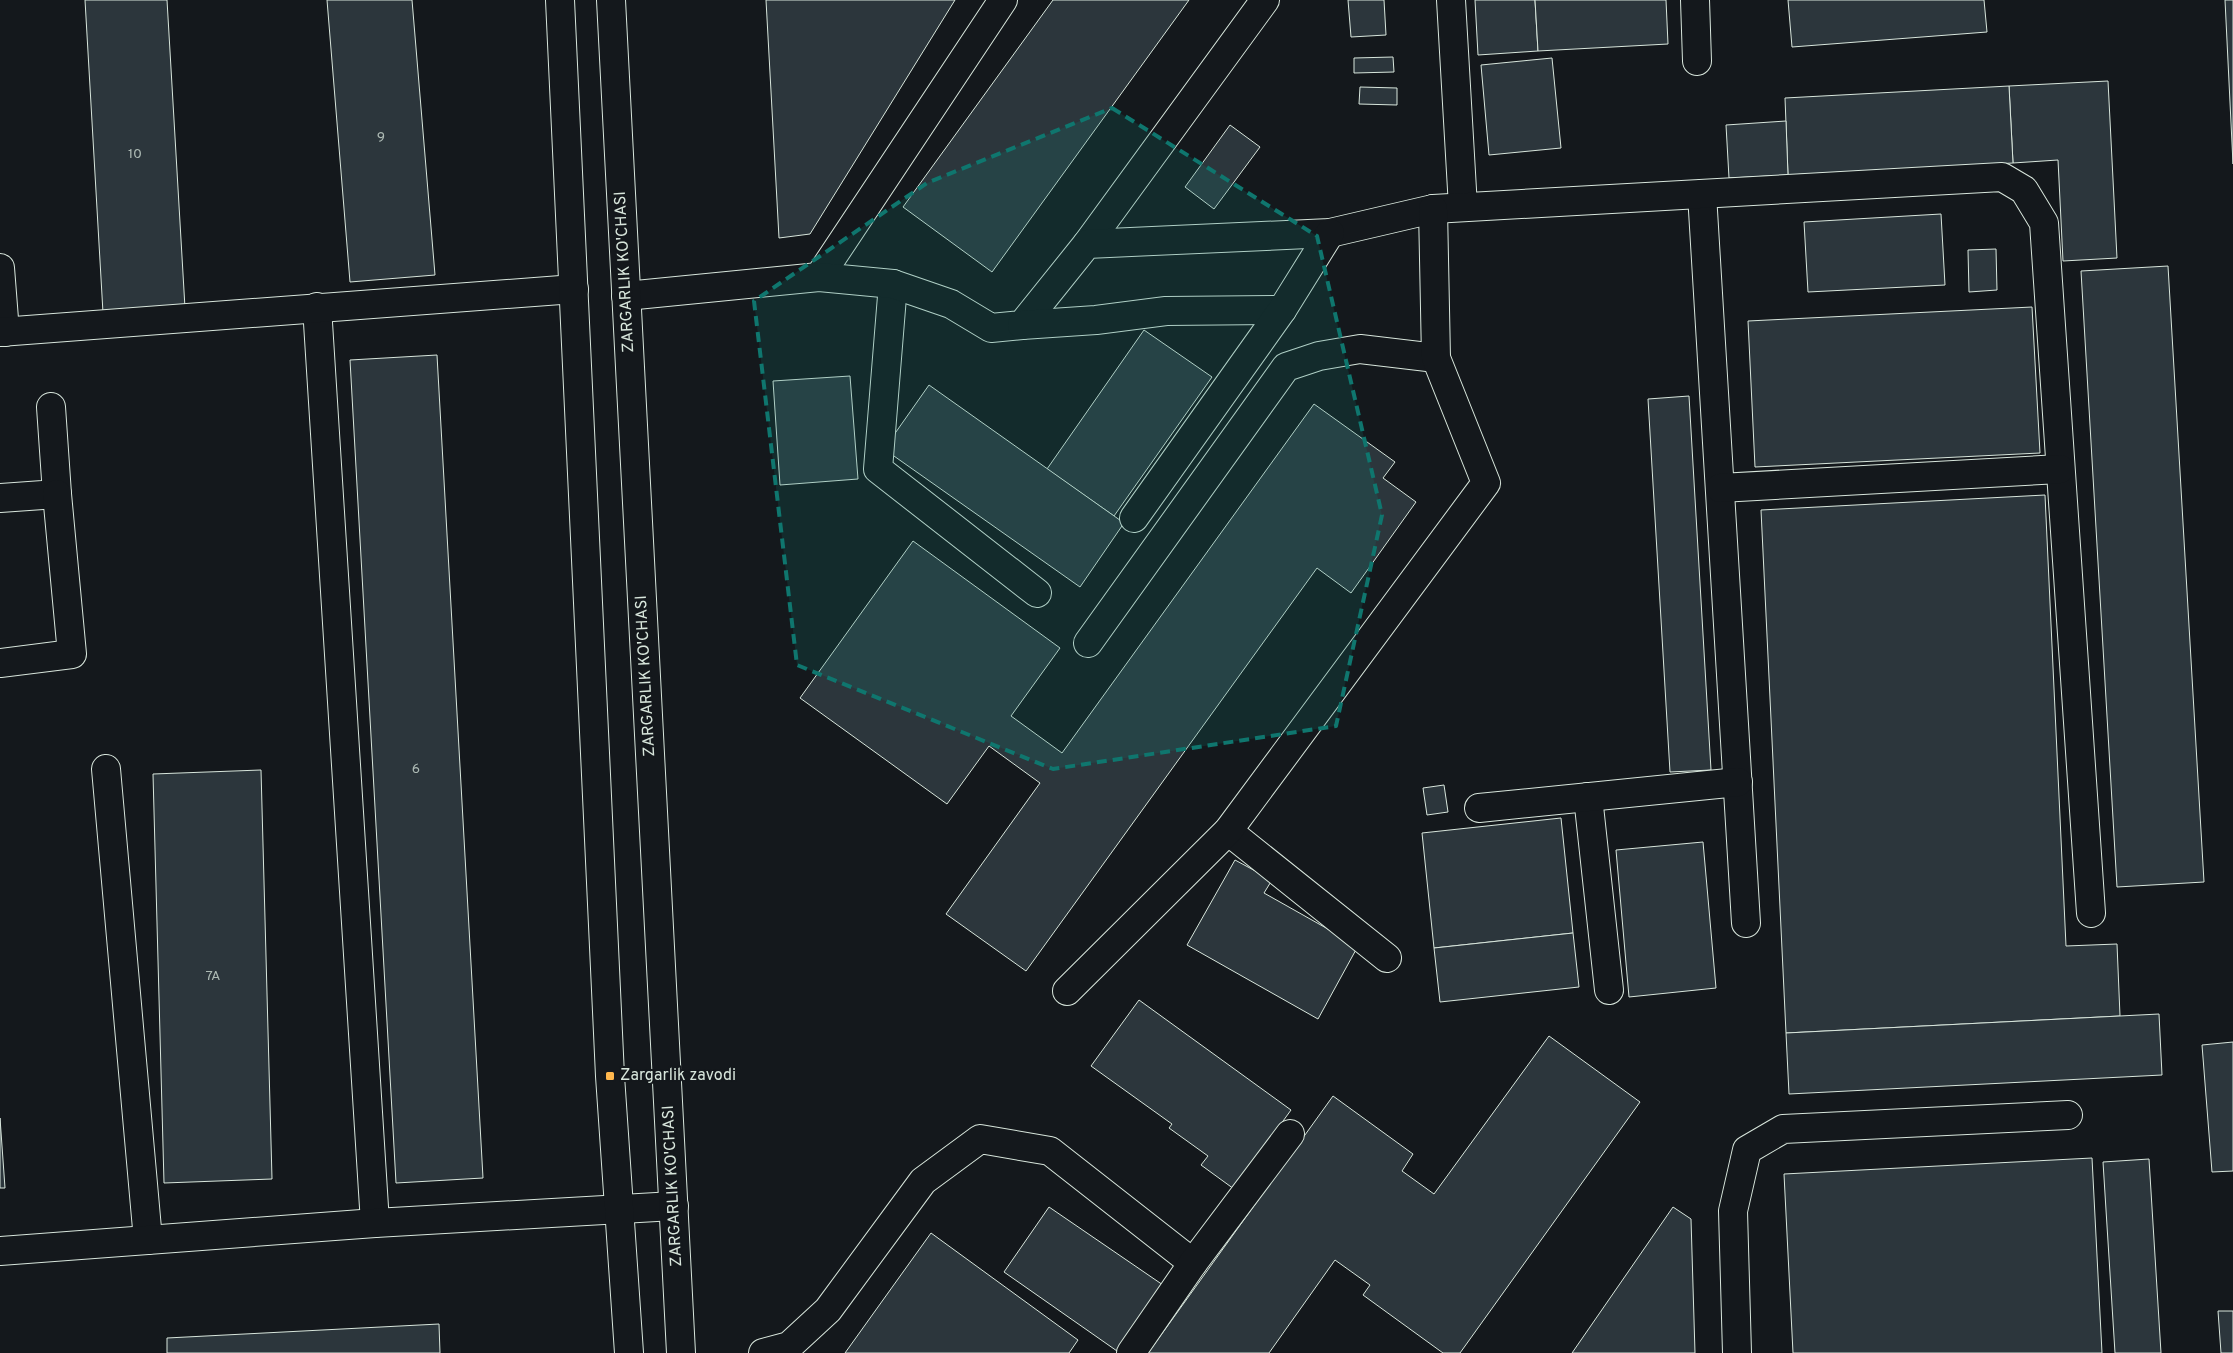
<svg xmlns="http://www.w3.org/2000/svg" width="2233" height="1353" viewBox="0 0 2233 1353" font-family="Overpass,sans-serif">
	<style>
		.building { fill: #2c363c; stroke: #d8e6dc }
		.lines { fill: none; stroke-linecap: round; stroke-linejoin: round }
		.minor-casing { stroke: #d8e6dc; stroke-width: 30 }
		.major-casing { stroke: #d8e6dc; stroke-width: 30 }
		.minor { stroke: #14181c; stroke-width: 28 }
		.major { stroke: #14181c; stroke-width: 28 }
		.marked { fill: #0f766e; fill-opacity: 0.2; stroke: #0f766e; stroke-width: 4; stroke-dasharray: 10 6; stroke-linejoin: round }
		.poi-dot { fill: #ffb74d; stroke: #14181c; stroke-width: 2 }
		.labels { text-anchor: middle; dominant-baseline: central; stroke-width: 4; stroke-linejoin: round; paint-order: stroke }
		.number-label { font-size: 14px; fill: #adbab4 }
		.street-label { font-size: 16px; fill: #d8e6dc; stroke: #14181c }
		.poi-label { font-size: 16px; fill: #d8e6dc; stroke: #14181c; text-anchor: start }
	</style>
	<rect width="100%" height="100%" fill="#14181c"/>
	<g class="building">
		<polygon points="85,0 167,0 185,308 103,313"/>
		<polygon points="327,0 412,0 435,275 350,282"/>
		<polygon points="766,0 955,0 810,234 779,238"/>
		<polygon points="1053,0 1189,0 992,272 903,207"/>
		<polygon points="1348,0 1384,0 1386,35 1351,37"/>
		<polygon points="1475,0 1535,0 1538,51 1478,55"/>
		<polygon points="1535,0 1666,0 1668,44 1538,51"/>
		<polygon points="1788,0 1984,0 1987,32 1792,47"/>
		<polygon points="2225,0 2233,0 2233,164"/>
		<polygon points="1393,57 1394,72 1354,73 1354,58"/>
		<polygon points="1552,58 1561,148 1489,155 1481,65"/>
		<polygon points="2108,81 2117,258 2063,261 2058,160 2013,163 2009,86"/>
		<polygon points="2009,86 2013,163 1788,175 1785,98"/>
		<polygon points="1360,87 1397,88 1397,105 1359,104"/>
		<polygon points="1786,121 1788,175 1729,178 1726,125"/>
		<polygon points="1230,125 1260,147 1214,209 1185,187"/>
		<polygon points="1941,214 1945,285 1808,292 1804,222"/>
		<polygon points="1996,249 1997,290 1969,292 1968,250"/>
		<polygon points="2168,266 2204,882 2117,887 2081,271"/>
		<polygon points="2032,307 2040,453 1755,467 1748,321"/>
		<polygon points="1144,330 1212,377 1114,516 1047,469"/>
		<polygon points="437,355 483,1178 396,1183 350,360"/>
		<polygon points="850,376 858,479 780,485 773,381"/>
		<polygon points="929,385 1124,523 1080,587 884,449"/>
		<polygon points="1689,396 1711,770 1670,772 1648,399"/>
		<polygon points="1314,404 1395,462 1383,478 1416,502 1351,593 1317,568 1026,971 946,914 1040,783 989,746 947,804 800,698 913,541 1060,648 1011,716 1062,753"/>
		<polygon points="2045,495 2066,946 2117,944 2120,1016 1786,1033 1761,510"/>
		<polygon points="261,770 272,1179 164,1183 153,774"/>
		<polygon points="1444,785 1448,812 1427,815 1423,788"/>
		<polygon points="1561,818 1573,933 1434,948 1422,833"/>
		<polygon points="1703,842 1716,988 1629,997 1616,850"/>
		<polygon points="1235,860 1272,880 1264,893 1358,946 1318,1019 1187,945"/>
		<polygon points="1573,933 1579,987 1440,1002 1434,948"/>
		<polygon points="1139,1000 1291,1110 1234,1189 1201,1165 1208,1156 1169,1128 1172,1124 1091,1066"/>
		<polygon points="2159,1014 2162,1075 1789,1094 1786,1033"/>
		<polygon points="1549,1036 1640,1102 1460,1353 1443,1353 1363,1295 1370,1285 1335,1260 1269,1353 1148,1353 1333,1096 1413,1154 1402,1171 1434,1194"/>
		<polygon points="2233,1042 2233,1171 2212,1172 2202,1045"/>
		<polygon points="0,1118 5,1188 0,1188"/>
		<polygon points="2092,1158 2102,1353 1793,1353 1784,1174"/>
		<polygon points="2149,1159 2161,1353 2115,1353 2103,1162"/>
		<polygon points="1049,1207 1163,1285 1117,1351 1004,1272"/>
		<polygon points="1673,1207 1691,1219 1695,1353 1572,1353"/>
		<polygon points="931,1233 1078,1340 1069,1353 845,1353"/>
		<polygon points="2218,1311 2233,1311 2233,1353 2221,1353"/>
		<polygon points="439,1324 440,1353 167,1353 167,1338"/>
	</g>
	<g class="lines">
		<g class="minor-casing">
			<g id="minor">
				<polyline points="1451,0 1463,207"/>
				<polyline points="1695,0 1697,61"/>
				<polyline points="1702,194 1746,923"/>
				<polyline points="1087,244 1265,0"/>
				<polyline points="0,268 5,332"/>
				<polyline points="819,277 1003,0"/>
				<polyline points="893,284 878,469 1037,593"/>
				<polyline points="626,296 819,277 893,284 951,304 991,328 1022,325 1087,244 1330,233 1433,209 2002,177 2024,190 2044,223 2091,913"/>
				<polyline points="317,307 375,1223"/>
				<polyline points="1022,325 1096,320 1166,311 1282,310"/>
				<polyline points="0,332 574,289"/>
				<polyline points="1720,488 2060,469"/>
				<polyline points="0,498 57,494 51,407"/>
				<polyline points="1134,518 1282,310 1330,233"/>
				<polyline points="1088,643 1286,367 1319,356 1360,349 1436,358"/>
				<polyline points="0,663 72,654 57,494"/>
				<polyline points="106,769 148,1240"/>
				<polyline points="1588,797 1609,990"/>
				<polyline points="1479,808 1738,782"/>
				<polyline points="1228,831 1387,958"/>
				<polyline points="1067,991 1228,831 1486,483 1436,358 1433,209"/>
				<polyline points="0,1251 375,1223 674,1206"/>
				<polyline points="763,1353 789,1346 828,1310 923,1181 980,1139 1050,1151 1193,1263"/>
				<polyline points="1131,1353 1193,1263 1290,1134"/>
				<polyline points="1737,1353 1733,1211 1747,1150 1783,1129 2068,1115"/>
			</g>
		</g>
		<g class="major-casing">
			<g id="major">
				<polyline points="560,0 610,1076 629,1353"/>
				<polyline points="611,0 681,1353"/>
			</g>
		</g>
		<use href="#minor" class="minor"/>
		<use href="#major" class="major"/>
	</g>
	<path class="marked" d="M1112,108L1317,236L1382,515L1336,726L1053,769L797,665L754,301L927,183Z"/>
	<rect class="poi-dot" x="605" y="1071" width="10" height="10" rx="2.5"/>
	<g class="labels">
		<g class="number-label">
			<text x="381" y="137">9</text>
			<text x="135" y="154">10</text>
			<text x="416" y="769">6</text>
			<text x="213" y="976">7A</text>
		</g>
		<g class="street-label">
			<text transform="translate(625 272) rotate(-93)">ZARGARLIK KO'CHASI</text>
			<text transform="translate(646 676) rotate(-93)">ZARGARLIK KO'CHASI</text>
			<text transform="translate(673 1186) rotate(-93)">ZARGARLIK KO'CHASI</text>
		</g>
		<g class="poi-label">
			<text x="620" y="1076">Zargarlik zavodi</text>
		</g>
	</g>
</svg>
